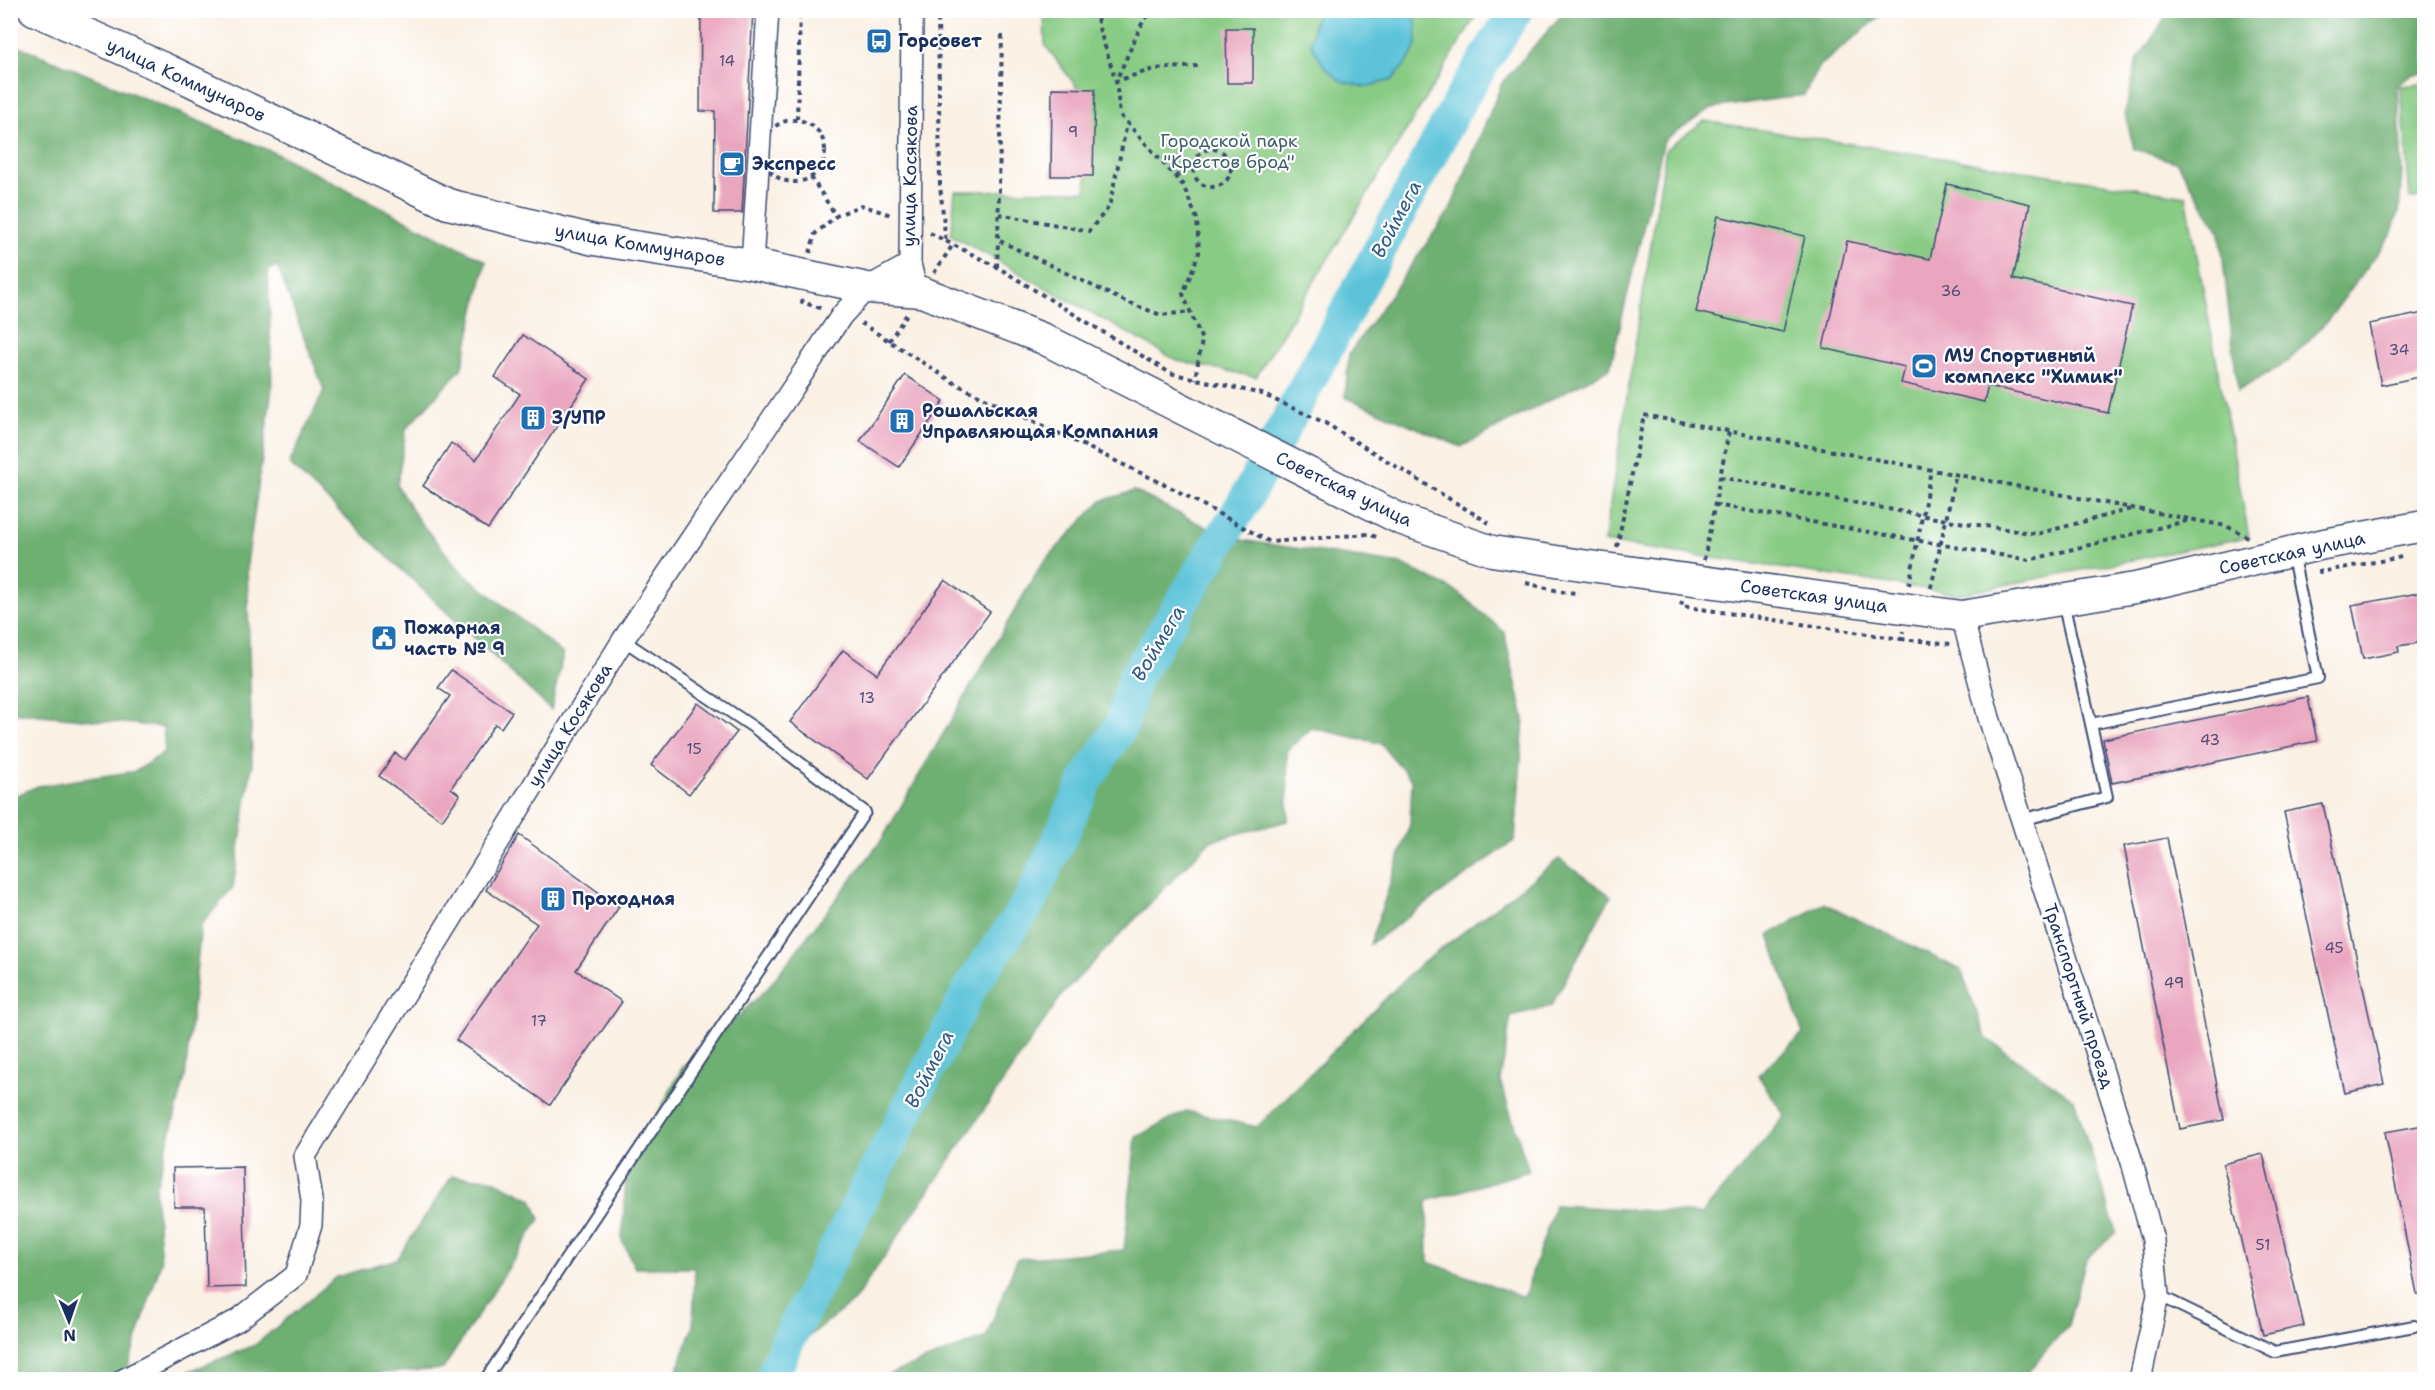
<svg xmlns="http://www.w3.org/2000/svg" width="2435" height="1390" viewBox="0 0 2435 1390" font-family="'Shantell Sans',sans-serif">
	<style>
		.green { fill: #88cb84; stroke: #527d71; stroke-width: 1.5 }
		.forest { fill: #6eaf72; stroke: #446f68; stroke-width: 1.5 }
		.water { fill: #5cc3d9; stroke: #3c799c; stroke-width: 1.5 }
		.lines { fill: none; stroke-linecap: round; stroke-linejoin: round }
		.river { stroke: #5cc3d9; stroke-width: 34 }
		.building { fill: #eaa6bf }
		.lane-casing { stroke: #3c4c72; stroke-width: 14 }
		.street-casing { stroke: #3c4c72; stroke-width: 24 }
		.secondary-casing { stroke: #3c4c72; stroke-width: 33 }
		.path { stroke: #3c4c72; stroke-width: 4; stroke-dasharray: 4.5 4.5; stroke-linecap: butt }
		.lane { stroke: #fff; stroke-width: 10 }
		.street { stroke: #fff; stroke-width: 21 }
		.secondary { stroke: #fff; stroke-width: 30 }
		.labels { text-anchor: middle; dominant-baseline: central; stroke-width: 4.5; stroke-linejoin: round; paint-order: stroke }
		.number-label { font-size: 15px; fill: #4f4d76 }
		.poi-label { font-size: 18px; font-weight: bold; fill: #1b2f5e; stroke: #fff; text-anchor: start }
		.street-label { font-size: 18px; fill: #1b2f5e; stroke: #fff }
		.park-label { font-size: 18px; fill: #3c5e69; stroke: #fff }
		.water-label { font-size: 20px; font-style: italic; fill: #2e5b83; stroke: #fff }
	</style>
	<rect width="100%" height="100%" fill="#fff"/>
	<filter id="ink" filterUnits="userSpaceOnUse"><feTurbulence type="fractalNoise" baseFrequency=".0167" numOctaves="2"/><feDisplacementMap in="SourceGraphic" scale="12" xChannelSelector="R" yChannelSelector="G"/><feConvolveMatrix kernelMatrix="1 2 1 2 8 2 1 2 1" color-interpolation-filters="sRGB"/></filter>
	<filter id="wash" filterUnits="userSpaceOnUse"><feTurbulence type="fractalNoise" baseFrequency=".008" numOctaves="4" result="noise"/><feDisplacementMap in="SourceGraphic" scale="24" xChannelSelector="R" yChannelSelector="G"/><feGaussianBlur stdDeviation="1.35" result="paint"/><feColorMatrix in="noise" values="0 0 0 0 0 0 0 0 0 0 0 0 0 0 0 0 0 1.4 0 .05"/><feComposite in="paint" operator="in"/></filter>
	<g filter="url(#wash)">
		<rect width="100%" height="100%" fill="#faf0e3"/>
		<g class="green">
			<polygon points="1044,11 1479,11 1256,377 1178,361 951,235 955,191 1086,191 1091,106 1045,45"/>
			<polygon points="2424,84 2424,198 2410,199 2401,86"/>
			<polygon points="1704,121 2186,196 2249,537 1959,594 1604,542 1666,149"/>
		</g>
		<g class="forest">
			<polygon points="1566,10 1886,11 1820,66 1804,95 1712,108 1664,140 1610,368 1461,447 1345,397 1349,354 1450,210 1502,83"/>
			<polygon points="2170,11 2424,11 2424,73 2414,74 2398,85 2402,173 2399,211 2391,235 2328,320 2289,361 2238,391 2220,233 2178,163 2134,149 2125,113 2137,61"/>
			<polygon points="11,43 273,152 486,261 462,368 406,429 397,486 419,521 461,571 563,654 551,710 289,464 324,390 277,266 268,270 272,388 247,564 252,765 233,887 201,925 185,1078 155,1190 161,1262 126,1373 131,1379 11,1379 10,798 38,786 136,771 165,752 163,727 11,712"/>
			<polygon points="1134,491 1228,538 1401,564 1456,591 1504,632 1524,718 1515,840 1370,944 1410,824 1412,780 1380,743 1312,728 1287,750 1288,821 1210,841 1062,995 854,1301 754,1379 674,1379 693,1326 695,1268 635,1268 622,1240 626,1176 682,1068 766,990 881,841 1041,565 1101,501"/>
			<polygon points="1559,859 1611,896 1551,1006 1511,1016 1500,1081 1529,1171 1427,1201 1428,1262 1524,1297 1555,1205 1702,1214 1785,1116 1758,1075 1803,1034 1769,935 1824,903 1961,970 1986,1038 2074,1099 2116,1232 2086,1259 2068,1325 2022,1379 877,1379 986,1337 1017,1259 1124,1250 1136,1137 1186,1111 1257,1127 1416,968"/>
			<polygon points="452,1176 491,1179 532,1199 540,1219 443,1369 326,1377 324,1380 170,1379 255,1345 337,1277 397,1259"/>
		</g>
		<polygon class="water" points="1319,11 1415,11 1417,43 1409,60 1392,80 1365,87 1341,81 1324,66 1311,44 1314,21"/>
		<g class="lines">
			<polyline class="river" points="771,1380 785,1346 973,983 1030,901 1087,779 1121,726 1134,679 1244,502 1460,100 1516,10"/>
		</g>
		<g id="blocks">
			<g class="building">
				<polygon points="701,10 753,10 742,213 714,213 715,111 700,111"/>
				<polygon points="1226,28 1253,28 1253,83 1227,83"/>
				<polygon points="1052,88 1095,89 1093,176 1051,176"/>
				<polygon points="1947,184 2030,204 2013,279 2132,306 2108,413 1988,386 1984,402 1901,383 1905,367 1823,348 1847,241 1930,259"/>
				<polygon points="1718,216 1805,236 1783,332 1696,312"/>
				<polygon points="2424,313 2424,376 2381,385 2369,324"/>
				<polygon points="523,335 589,379 488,529 423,486 451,443 476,460 520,394 495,377"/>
				<polygon points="905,375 944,401 899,467 860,441"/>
				<polygon points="945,580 990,612 868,779 790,722 843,650 877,674"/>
				<polygon points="2424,592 2424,642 2398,646 2399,652 2363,659 2352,605"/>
				<polygon points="451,670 512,712 501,728 495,724 451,788 460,795 442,820 379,776 395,753 405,760 450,696 438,688"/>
				<polygon points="2308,697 2317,741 2112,783 2103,739"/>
				<polygon points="698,703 737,732 689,794 651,765"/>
				<polygon points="2323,804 2384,1084 2345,1093 2284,812"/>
				<polygon points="519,835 619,907 576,970 622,1002 550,1105 456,1040 537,924 486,890"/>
				<polygon points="2167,838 2224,1120 2180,1129 2124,846"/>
				<polygon points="2424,1125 2424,1294 2417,1294 2385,1132"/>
				<polygon points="2263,1154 2304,1326 2263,1335 2223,1164"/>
				<polygon points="243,1167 246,1287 207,1288 205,1207 174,1207 173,1168"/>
			</g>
		</g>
	</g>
	<g filter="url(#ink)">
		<use href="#blocks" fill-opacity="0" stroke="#3c4c72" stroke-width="1.5"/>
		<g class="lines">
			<g class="lane-casing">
				<g id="lane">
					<polyline points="2063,602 2091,724 2318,678 2292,552"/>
					<polyline points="2022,820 2107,797 2091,724"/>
					<polyline points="2158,1295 2275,1352 2414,1326"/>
					<polyline points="485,1380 865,812 753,727 623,640"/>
				</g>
			</g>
			<g class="street-casing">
				<g id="street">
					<polyline points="912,10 910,264 913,276"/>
					<polyline points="752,264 768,10"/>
					<polyline points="1962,616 1989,718 2132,1162 2153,1240 2158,1295 2140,1380"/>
					<polyline points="123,1380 238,1320 296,1275 311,1225 312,1200 305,1156 623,640 842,315 867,288 910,264"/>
				</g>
			</g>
			<g class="secondary-casing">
				<polyline id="secondary" points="34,10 168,70 448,204 594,240 752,264 867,288 922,292 1044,339 1400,519 1492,551 1582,565 1962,616 2135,588 2324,544 2424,526"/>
			</g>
			<g class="path">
				<polyline points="938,10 940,185 946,243"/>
				<polyline points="1097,10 1098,25 1116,81 1154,69 1198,66"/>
				<polyline points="1155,10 1144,19 1116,81 1120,115 1183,185 1197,219 1199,253 1183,294 1202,340 1195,379"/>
				<polyline points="1002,35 998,240 1124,301 1161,315 1190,312"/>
				<polyline points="797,119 800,10"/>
				<circle cx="794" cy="151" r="31"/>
				<circle cx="1212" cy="168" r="19"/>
				<polyline points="811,177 836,216 861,205 891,215"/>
				<polyline points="1175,177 1193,165"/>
				<polyline points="999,214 1089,231 1109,207 1127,124"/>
				<polyline points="930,233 997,267 1170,373 1262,394 1325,423 1489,523"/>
				<polyline points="810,253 815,234 836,216"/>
				<polyline points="997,267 998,240"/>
				<polyline points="934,273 952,246"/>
				<polyline points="803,299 802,302 823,309"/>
				<polyline points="861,323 956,384 1174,489 1270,542 1368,534 1379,538"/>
				<polyline points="889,341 907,314"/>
				<polyline points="1720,477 1946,520 2037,534 2131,509"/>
				<polyline points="1715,505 2029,560 2190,520"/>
				<polyline points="1617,547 1644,415 2226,526 2248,537"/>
				<polyline points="1704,560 1729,431"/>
				<polyline points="2320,569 2320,572 2402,557"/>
				<polyline points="1526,583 1563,592 1579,593"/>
				<polyline points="1909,585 1931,470"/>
				<polyline points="1931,588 1956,474"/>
				<polyline points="1682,601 1681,606 1901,639 1903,631"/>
				<polyline points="1901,639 1951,644"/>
			</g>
			<use href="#lane" class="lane"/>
			<use href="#street" class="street"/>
			<use href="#secondary" class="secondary"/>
		</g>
	</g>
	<defs>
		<g id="bus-square" transform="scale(1.35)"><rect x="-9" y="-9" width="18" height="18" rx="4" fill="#1f6fb2" stroke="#fff"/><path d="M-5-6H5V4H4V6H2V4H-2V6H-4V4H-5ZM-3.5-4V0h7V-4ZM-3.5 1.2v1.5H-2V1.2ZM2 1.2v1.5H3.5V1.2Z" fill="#fff"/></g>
		<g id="cafe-square" transform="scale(1.35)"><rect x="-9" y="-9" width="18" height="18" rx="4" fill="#1f6fb2" stroke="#fff"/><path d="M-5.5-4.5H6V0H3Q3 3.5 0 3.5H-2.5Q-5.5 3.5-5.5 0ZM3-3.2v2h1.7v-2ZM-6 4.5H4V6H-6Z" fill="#fff"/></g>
		<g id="stadium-square" transform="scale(1.35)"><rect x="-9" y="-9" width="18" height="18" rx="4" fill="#1f6fb2" stroke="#fff"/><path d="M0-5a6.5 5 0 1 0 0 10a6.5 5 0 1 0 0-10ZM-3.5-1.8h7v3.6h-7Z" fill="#fff"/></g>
		<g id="building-square" transform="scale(1.35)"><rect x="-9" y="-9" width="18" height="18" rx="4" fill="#1f6fb2" stroke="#fff"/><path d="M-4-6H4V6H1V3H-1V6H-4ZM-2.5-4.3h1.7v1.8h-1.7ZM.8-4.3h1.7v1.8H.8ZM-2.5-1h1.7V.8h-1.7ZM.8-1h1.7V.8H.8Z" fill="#fff"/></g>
		<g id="civic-square" transform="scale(1.35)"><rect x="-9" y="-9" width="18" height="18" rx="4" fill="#1f6fb2" stroke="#fff"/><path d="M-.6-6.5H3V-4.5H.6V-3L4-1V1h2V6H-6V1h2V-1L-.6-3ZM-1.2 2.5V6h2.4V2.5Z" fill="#fff"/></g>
	</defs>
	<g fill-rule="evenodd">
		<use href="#bus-square" x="879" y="41"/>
		<use href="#cafe-square" x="732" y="164"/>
		<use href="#stadium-square" x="1924" y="366"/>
		<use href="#building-square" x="533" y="418"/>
		<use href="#building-square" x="902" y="421"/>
		<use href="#civic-square" x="384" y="638"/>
		<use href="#building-square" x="553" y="899"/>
	</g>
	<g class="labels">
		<g class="number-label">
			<text x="727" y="61">14</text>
			<text x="1073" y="132">9</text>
			<text x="1951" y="291">36</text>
			<text x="2399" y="350">34</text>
			<text x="867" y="698">13</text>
			<text x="2210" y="740">43</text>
			<text x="694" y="749">15</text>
			<text x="2334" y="948">45</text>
			<text x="2174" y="983">49</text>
			<text x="539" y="1021">17</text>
			<text x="2263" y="1245">51</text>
		</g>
		<g class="poi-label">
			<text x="898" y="41">Горсовет</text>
			<text x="752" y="164">Экспресс</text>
			<text x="1944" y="356">МУ Спортивный<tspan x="1944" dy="21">комплекс "Химик"</tspan></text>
			<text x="922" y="411">Рошальская<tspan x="922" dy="21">Управляющая Компания</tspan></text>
			<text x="552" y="418">З/УПР</text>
			<text x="404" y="628">Пожарная<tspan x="404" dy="21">часть № 9</tspan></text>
			<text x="572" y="899">Проходная</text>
		</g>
		<g class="street-label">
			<text transform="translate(186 80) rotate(25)">улица Коммунаров</text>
			<text transform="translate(910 176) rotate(-89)">улица Косякова</text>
			<text transform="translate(640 245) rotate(10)">улица Коммунаров</text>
			<text transform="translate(1344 489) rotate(26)">Советская улица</text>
			<text transform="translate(2292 553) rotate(-12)">Советская улица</text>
			<text transform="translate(1814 596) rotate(8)">Советская улица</text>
			<text transform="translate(570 725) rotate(-58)">улица Косякова</text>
			<text transform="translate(2079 996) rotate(72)">Транспортный проезд</text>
		</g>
		<g class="park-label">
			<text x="1229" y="141">Городской парк<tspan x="1229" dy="21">"Крестов брод"</tspan></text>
		</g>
		<g class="water-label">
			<text transform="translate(1396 219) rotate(-62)">Воймега</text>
			<text transform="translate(1158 643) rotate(-59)">Воймега</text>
			<text transform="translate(929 1069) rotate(-63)">Воймега</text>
		</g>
	</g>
	<rect width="2435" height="1390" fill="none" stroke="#fff" stroke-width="36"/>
	<g transform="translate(69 1321) rotate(178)" stroke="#ffffff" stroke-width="4.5" paint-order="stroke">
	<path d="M0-4.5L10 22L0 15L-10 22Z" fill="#1b2f5e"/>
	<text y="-9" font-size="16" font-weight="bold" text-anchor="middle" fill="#1b2f5e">N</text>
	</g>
</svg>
